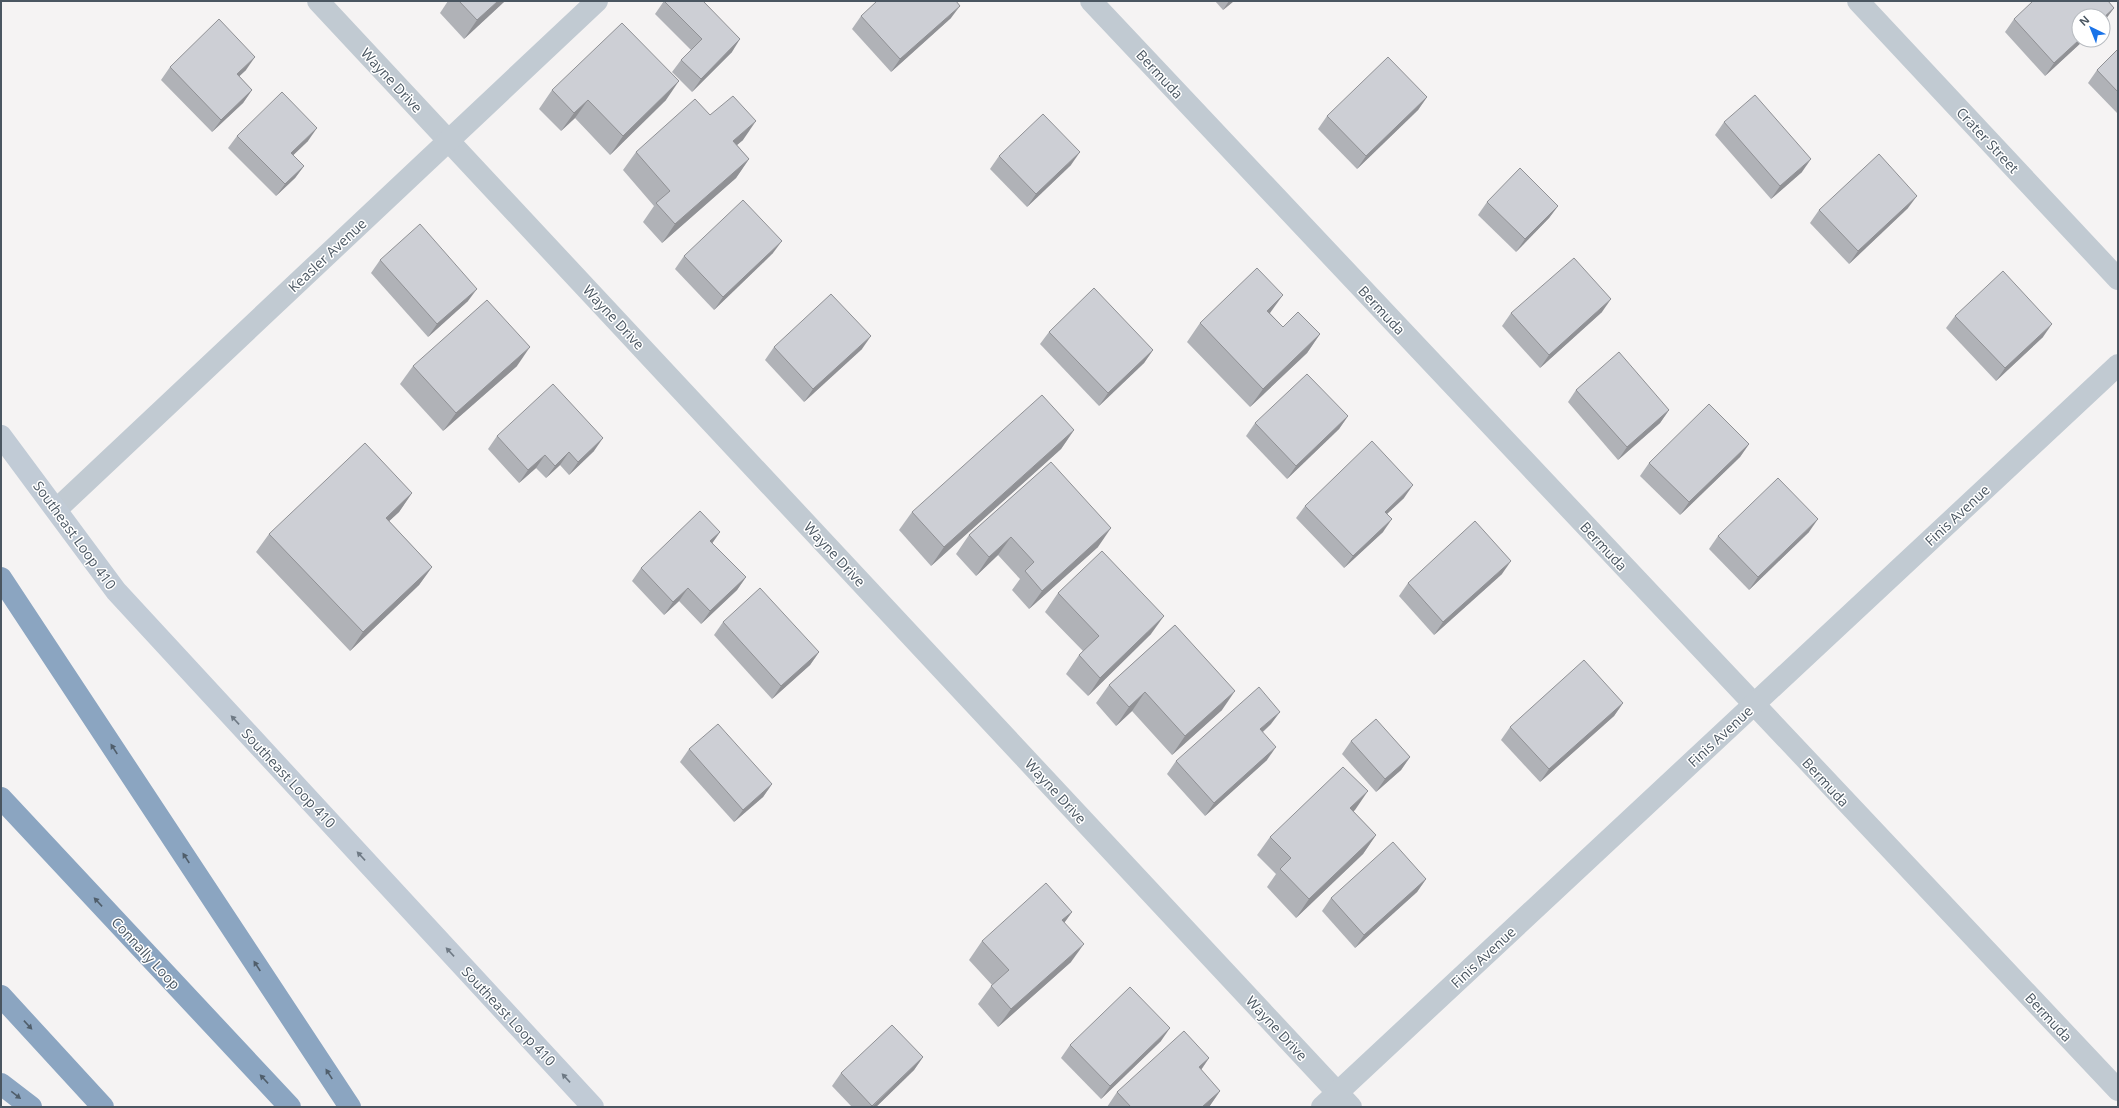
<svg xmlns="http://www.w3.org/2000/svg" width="2119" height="1108" viewBox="0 0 2119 1108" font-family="'Open Sans',sans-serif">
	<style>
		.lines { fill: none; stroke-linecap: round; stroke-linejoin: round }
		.minor { stroke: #c1cad2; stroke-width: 22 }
		.secondary { stroke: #c1cbd6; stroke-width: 22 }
		.motorway { stroke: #8ba5c1; stroke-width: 22 }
		.wall { fill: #b0b2b7 }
		.shaded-wall { fill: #909195 }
		.building { fill: #cdcfd5; stroke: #909195 }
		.oneway { fill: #6e7984 }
		.oneway2 { fill: #505e6b }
		.labels { text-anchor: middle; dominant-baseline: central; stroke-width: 3; stroke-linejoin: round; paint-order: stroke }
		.street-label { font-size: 14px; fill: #4a5661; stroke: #fff }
	</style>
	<rect width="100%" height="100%" fill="#f5f3f3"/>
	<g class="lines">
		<g class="minor">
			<polyline points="318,1 1351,1107"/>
			<polyline points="1091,1 2118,1090"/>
			<polyline points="1858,1 2118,279"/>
			<polyline points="57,509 597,1"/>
			<polyline points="1322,1107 2118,365"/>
		</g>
		<polyline class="secondary" points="1,436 116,591 593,1107"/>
		<g class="motorway">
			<polyline points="1,578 350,1107"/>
			<polyline points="1,798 290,1107"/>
			<polyline points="1,996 103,1107"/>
			<polyline points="1,1084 31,1107"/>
		</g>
	</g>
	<g class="wall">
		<polygon points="448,1 505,1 464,39 440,13"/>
		<polygon points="664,1 732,52 692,92 672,72 681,60 691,50 655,14"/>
		<polygon points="1215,1 1234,1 1223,10"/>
		<polygon points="2114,8 2105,20 2079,40 2084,40 2045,76 2005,32 2014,19"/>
		<polygon points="861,16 951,18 891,72 852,29"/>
		<polygon points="2118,49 2118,114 2088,83 2097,70"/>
		<polygon points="170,67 246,70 239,76 252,90 243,103 212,132 161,80"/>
		<polygon points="552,90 666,100 610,155 575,118 561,131 539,109"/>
		<polygon points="1427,97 1418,110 1357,169 1318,129 1327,116"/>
		<polygon points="710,115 743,140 737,145 749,159 736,178 662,243 643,222 654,206 623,170 636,152"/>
		<polygon points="1724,122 1802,172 1771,199 1715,135"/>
		<polygon points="237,136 308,141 293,155 304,166 295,178 276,196 228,148"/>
		<polygon points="999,156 1071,165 1027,207 990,169"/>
		<polygon points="1487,202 1558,206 1549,218 1516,252 1478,215"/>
		<polygon points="1908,208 1849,264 1810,223 1819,210"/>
		<polygon points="773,253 714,310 675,269 684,256"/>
		<polygon points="380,260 468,301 428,337 371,273"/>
		<polygon points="1602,312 1540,368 1502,326 1511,313"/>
		<polygon points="1270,313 1283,327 1320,334 1307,353 1250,407 1187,342 1200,323"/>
		<polygon points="1955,316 2043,337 1996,381 1946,328"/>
		<polygon points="1049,332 1153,350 1144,363 1099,406 1040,344"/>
		<polygon points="774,347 862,349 804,402 765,360"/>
		<polygon points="413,366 517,366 443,431 400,384"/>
		<polygon points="1576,390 1669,410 1660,423 1618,460 1568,402"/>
		<polygon points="1348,416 1339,429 1287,479 1246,436 1255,423"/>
		<polygon points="1074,430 1061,449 931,566 899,530 912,512"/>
		<polygon points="497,436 594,451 569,475 560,465 546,478 536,468 519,483 488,449"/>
		<polygon points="1749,444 1740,457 1680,515 1640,476 1649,463"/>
		<polygon points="1051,462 1098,547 1029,609 1012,590 1020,579 998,555 976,576 956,554 969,535"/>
		<polygon points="412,493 399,512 389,521 432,567 419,585 350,651 256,552 269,534"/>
		<polygon points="1404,498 1387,514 1383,532 1344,568 1296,518 1305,506"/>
		<polygon points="720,532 712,543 746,577 737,590 701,624 679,601 664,615 632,581 641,568"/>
		<polygon points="1809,532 1749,590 1709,549 1718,536"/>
		<polygon points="1502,574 1434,635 1399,596 1408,583"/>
		<polygon points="1058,593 1151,634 1088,696 1066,674 1079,655 1083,651 1045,612"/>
		<polygon points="723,622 819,652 810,665 772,699 714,635"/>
		<polygon points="1175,625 1222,710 1172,755 1132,711 1116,726 1096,703 1109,685"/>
		<polygon points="1623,703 1614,716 1540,782 1501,740 1510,727"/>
		<polygon points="1271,724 1263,732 1267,760 1205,816 1167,774 1176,761"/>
		<polygon points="1351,741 1410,757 1401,770 1376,792 1342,754"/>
		<polygon points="689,749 772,784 763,797 734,822 680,762"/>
		<polygon points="1355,810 1353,811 1376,835 1363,854 1296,918 1267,887 1276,874 1257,855 1270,837"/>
		<polygon points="1426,879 1417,892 1355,948 1322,911 1331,898"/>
		<polygon points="1072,912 1064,923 1071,962 998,1027 978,1004 992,985 969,960 982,941"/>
		<polygon points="1161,1041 1101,1099 1061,1058 1070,1045"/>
		<polygon points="923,1057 914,1070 876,1107 852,1107 832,1086 841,1073"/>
		<polygon points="1209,1058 1201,1070 1220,1091 1209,1107 1107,1107 1117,1092"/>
	</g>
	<g class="shaded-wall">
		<polygon points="498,1 505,1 464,39 477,20"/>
		<polygon points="1229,1 1234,1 1223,10"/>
		<polygon points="960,6 951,18 891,72 900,59"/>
		<polygon points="2114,8 2105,20 2103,23 2103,18"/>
		<polygon points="740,39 732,52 692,92 701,79"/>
		<polygon points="2079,40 2084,40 2045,76 2054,63"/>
		<polygon points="255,57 246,70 228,87 237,74"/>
		<polygon points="679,81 666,100 610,155 623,136"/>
		<polygon points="252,90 243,103 212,132 221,120"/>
		<polygon points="1427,97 1418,110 1357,169 1366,156"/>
		<polygon points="588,100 575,118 561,131 574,113"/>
		<polygon points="756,121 743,140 720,159 733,141"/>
		<polygon points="317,128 308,141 282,166 291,153"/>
		<polygon points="1080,152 1071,165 1027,207 1036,194"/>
		<polygon points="749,159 736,178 662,243 675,224"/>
		<polygon points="1811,159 1802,172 1771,199 1780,186"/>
		<polygon points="304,166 295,178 276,196 285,184"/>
		<polygon points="1917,196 1908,208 1849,264 1858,251"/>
		<polygon points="1558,206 1549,218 1516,252 1525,239"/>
		<polygon points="782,241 773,253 714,310 723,297"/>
		<polygon points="477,289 468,301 428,337 437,324"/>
		<polygon points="1283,295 1270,313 1254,329 1267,311"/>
		<polygon points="1611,299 1602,312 1540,368 1549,355"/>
		<polygon points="2052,324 2043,337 1996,381 2005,368"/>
		<polygon points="1320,334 1307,353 1250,407 1263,389"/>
		<polygon points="871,336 862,349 804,402 813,389"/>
		<polygon points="530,347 517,366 443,431 456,413"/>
		<polygon points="1153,350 1144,363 1099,406 1108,393"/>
		<polygon points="1669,410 1660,423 1618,460 1627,447"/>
		<polygon points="1348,416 1339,429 1287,479 1296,466"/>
		<polygon points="1074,430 1061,449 931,566 944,547"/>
		<polygon points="603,438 594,451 569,475 578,462"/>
		<polygon points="1749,444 1740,457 1680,515 1689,502"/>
		<polygon points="569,452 560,465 546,478 555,466"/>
		<polygon points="545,455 536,468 519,483 528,470"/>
		<polygon points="1413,485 1404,498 1376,524 1385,512"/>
		<polygon points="412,493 399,512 373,536 386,518"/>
		<polygon points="1392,519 1383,532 1344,568 1353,556"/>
		<polygon points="1818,519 1809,532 1749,590 1758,577"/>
		<polygon points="1111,528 1098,547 1029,609 1042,591"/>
		<polygon points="720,532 711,545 710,541"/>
		<polygon points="1011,537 998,555 976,576 989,557"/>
		<polygon points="1511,561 1502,574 1434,635 1443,622"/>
		<polygon points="432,567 419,585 350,651 363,632"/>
		<polygon points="746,577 737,590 701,624 710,611"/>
		<polygon points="688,588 679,601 664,615 673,602"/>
		<polygon points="1164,616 1151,634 1088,696 1100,678"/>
		<polygon points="819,652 810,665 772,699 781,686"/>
		<polygon points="1235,691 1222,710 1172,755 1185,736"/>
		<polygon points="1145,692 1132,711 1116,726 1129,707"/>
		<polygon points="1623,703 1614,716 1540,782 1549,769"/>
		<polygon points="1280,712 1271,724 1251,742 1260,729"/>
		<polygon points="1276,747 1267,760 1205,816 1214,803"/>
		<polygon points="1410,757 1401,770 1376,792 1385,779"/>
		<polygon points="772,784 763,797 734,822 743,810"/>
		<polygon points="1368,791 1355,810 1337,826 1350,808"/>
		<polygon points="1376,835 1363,854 1296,918 1309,899"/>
		<polygon points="1426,879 1417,892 1355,948 1364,935"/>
		<polygon points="1072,912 1059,930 1062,920"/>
		<polygon points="1084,944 1071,962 998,1027 1011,1009"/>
		<polygon points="1170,1028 1161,1041 1101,1099 1110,1086"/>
		<polygon points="923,1057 914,1070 876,1107 872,1107"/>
		<polygon points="1209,1058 1196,1077 1199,1067"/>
		<polygon points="1220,1091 1209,1107 1202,1107"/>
	</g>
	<g class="building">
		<polygon points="459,1 498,1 477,20"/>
		<polygon points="664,1 703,1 740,39 701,79 681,60 702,39"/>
		<polygon points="877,1 956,1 960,6 900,59 861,16"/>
		<polygon points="2033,1 2108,1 2114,8 2103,18 2103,16 2079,16 2079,40 2054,63 2014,19"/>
		<polygon points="219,19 255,57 237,74 252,90 221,120 170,67"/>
		<polygon points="622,23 679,81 623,136 588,100 574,113 552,90"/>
		<polygon points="2118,49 2118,92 2097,70"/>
		<polygon points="1388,57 1427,97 1366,156 1327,116"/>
		<polygon points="282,92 317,128 291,153 304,166 285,184 237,136"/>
		<polygon points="1755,95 1811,159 1780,186 1724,122"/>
		<polygon points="733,96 756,121 733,141 749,159 675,224 656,203 670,191 636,152 695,99 710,115"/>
		<polygon points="1043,114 1080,152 1036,194 999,156"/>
		<polygon points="1879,154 1917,196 1858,251 1819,210"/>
		<polygon points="1520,168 1558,206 1525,239 1487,202"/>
		<polygon points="743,200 782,241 723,297 684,256"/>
		<polygon points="420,224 477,289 437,324 380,260"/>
		<polygon points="1574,258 1611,299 1549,355 1511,313"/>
		<polygon points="1257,268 1283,295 1267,311 1283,327 1298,312 1320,334 1263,389 1200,323"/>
		<polygon points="2003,271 2052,324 2005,368 1955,316"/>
		<polygon points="1094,288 1153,350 1108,393 1049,332"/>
		<polygon points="831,294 871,336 813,389 774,347"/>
		<polygon points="487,300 530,347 456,413 413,366"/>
		<polygon points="1619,352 1669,410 1627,447 1576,390"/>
		<polygon points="1307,374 1348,416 1296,466 1255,423"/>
		<polygon points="553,384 603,438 578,462 569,452 555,466 545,455 528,470 497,436"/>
		<polygon points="1042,395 1074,430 944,547 912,512"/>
		<polygon points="1709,404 1749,444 1689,502 1649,463"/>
		<polygon points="1372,441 1413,485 1385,512 1392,519 1353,556 1305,506"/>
		<polygon points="365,443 412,493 386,518 432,567 363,632 269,534"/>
		<polygon points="1051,462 1111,528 1042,591 1025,571 1034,562 1011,537 989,557 969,535"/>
		<polygon points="1778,478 1818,519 1758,577 1718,536"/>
		<polygon points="700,511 720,532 710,541 746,577 710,611 688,588 673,602 641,568"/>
		<polygon points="1475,521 1511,561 1443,622 1408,583"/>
		<polygon points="1102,551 1164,616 1100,678 1079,655 1099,636 1058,593"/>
		<polygon points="760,588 819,652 781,686 723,622"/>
		<polygon points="1175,625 1235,691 1185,736 1145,692 1129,707 1109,685"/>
		<polygon points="1584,660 1623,703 1549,769 1510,727"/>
		<polygon points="1259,687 1280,712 1260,729 1276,747 1214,803 1176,761"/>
		<polygon points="1376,719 1410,757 1385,779 1351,741"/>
		<polygon points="718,724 772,784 743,810 689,749"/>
		<polygon points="1343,767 1368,791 1350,808 1376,835 1309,899 1280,869 1291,858 1270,837"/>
		<polygon points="1393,842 1426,879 1364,935 1331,898"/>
		<polygon points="1046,883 1072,912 1062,920 1084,944 1011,1009 991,986 1009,970 982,941"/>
		<polygon points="1130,987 1170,1028 1110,1086 1070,1045"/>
		<polygon points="892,1025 923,1057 872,1106 841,1073"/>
		<polygon points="1184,1031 1209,1058 1199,1067 1220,1091 1202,1107 1131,1107 1117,1092"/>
	</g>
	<defs><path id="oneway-solid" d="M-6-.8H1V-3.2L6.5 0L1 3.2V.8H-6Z"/></defs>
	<g class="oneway">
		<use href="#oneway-solid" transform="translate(235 720) rotate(-133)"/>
		<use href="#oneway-solid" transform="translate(361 856) rotate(-133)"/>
		<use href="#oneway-solid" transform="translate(450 952) rotate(-133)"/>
		<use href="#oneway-solid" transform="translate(566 1078) rotate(-133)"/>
	</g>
	<g class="oneway2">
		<use href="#oneway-solid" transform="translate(114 749) rotate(-123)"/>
		<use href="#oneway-solid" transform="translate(186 858) rotate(-123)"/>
		<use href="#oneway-solid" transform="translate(98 902) rotate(-133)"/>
		<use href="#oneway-solid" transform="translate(257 966) rotate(-123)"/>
		<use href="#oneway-solid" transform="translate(28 1025) rotate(47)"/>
		<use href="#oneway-solid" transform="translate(329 1074) rotate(-123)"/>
		<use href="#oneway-solid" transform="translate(264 1079) rotate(-133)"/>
		<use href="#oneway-solid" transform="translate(16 1095) rotate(38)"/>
	</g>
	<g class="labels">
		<g class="street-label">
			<text transform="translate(1160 74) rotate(47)">Bermuda</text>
			<text transform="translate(392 80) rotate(47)">Wayne Drive</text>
			<text transform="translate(1988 140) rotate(47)">Crater Street</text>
			<text transform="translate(327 255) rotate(-43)">Keasler Avenue</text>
			<text transform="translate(1382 310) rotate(47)">Bermuda</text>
			<text transform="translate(614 317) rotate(47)">Wayne Drive</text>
			<text transform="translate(1957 515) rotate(-43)">Finis Avenue</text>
			<text transform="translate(75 535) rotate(54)">Southeast Loop 410</text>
			<text transform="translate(1604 546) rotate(47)">Bermuda</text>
			<text transform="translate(835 554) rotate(47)">Wayne Drive</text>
			<text transform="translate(1720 736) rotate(-43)">Finis Avenue</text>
			<text transform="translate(289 778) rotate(47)">Southeast Loop 410</text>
			<text transform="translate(1826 782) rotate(47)">Bermuda</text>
			<text transform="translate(1056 791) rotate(47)">Wayne Drive</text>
			<text transform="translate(146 953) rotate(47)">Connally Loop</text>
			<text transform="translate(1483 957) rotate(-43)">Finis Avenue</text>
			<text transform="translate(509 1016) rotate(47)">Southeast Loop 410</text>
			<text transform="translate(2049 1017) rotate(47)">Bermuda</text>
			<text transform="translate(1277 1028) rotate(47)">Wayne Drive</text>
		</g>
	</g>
	<rect width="2119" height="1108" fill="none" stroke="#4a5661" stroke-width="4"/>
	<g transform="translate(2091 28) rotate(317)"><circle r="19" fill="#ffffff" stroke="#b7bbc0"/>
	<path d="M0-3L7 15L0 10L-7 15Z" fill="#1a73e8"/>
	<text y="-6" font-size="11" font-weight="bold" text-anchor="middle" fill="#4a5661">N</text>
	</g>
</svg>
